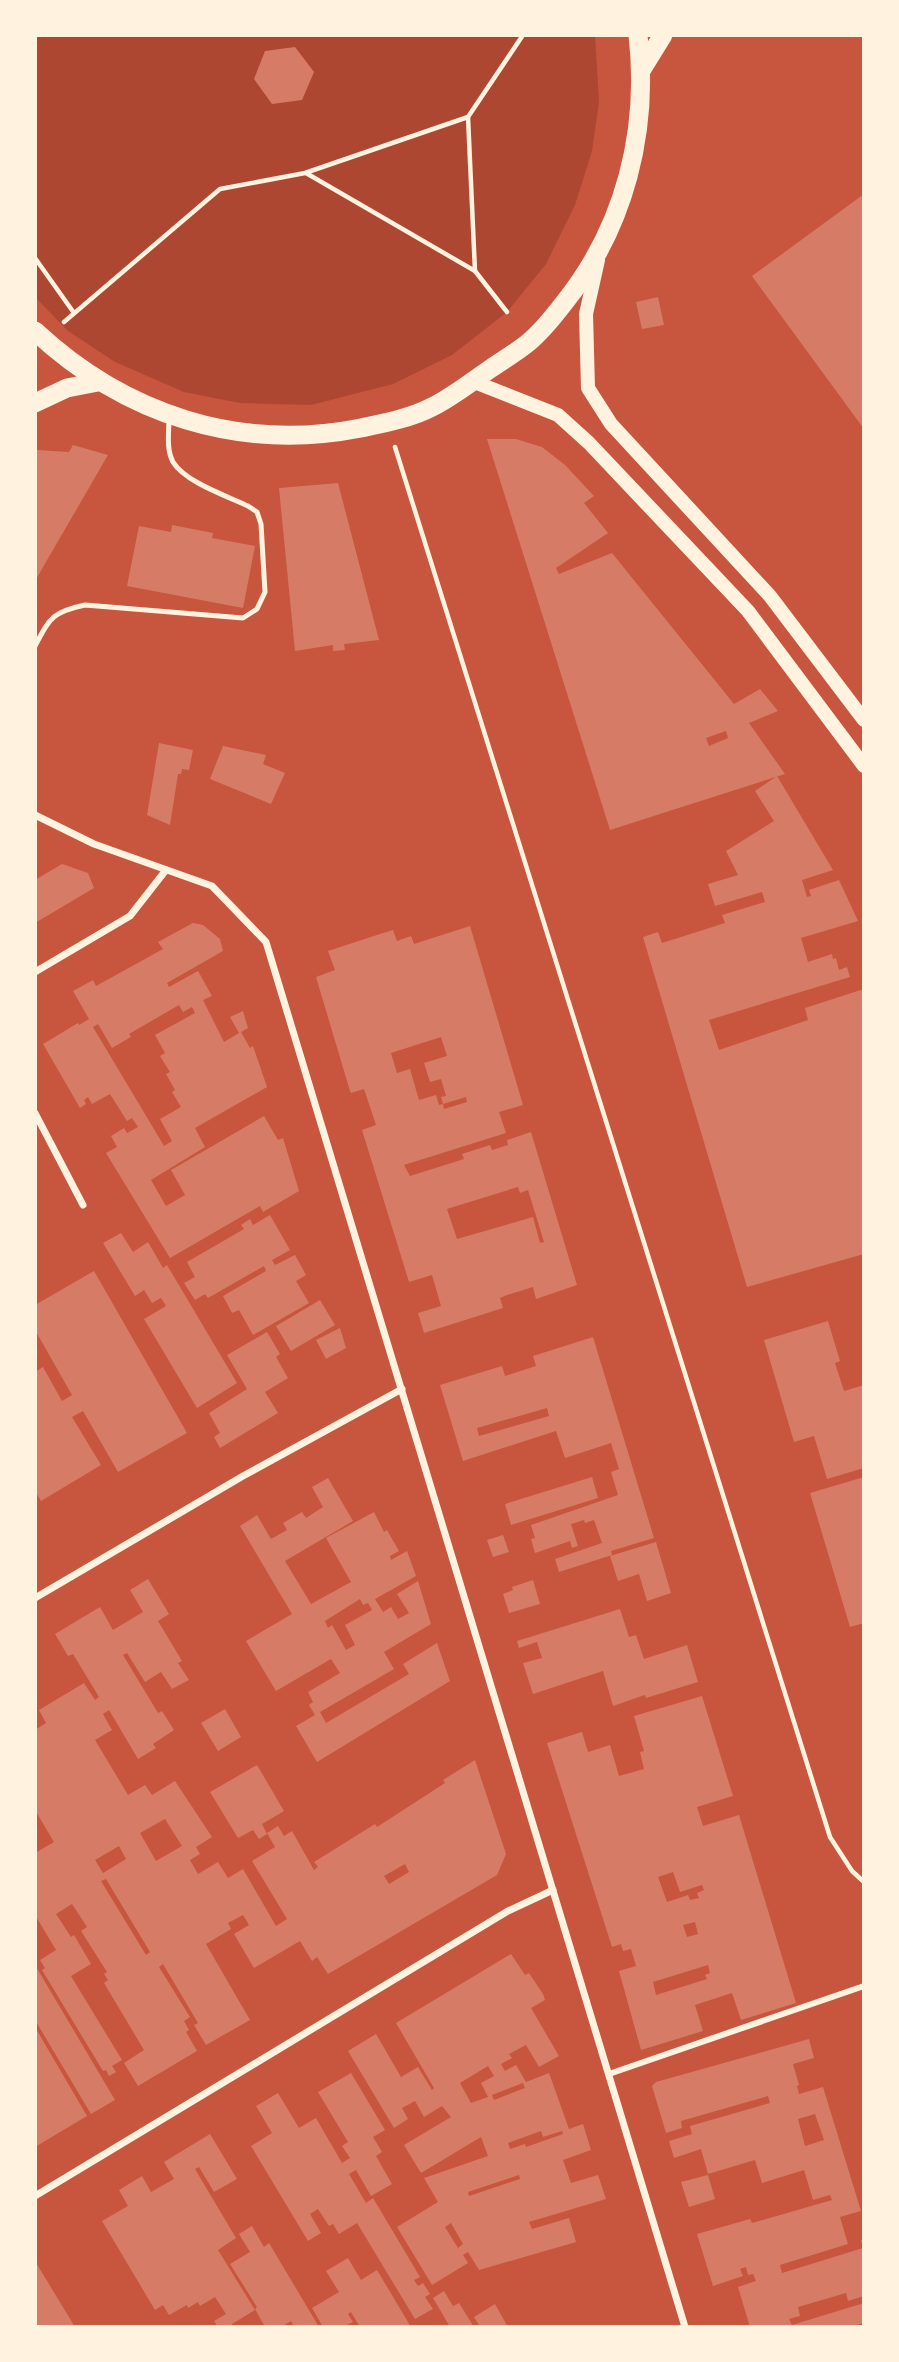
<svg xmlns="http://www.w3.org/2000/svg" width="899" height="2362" viewBox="0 0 899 2362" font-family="Karla,sans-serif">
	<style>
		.green { fill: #ae4732 }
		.building { fill: #d67c66; fill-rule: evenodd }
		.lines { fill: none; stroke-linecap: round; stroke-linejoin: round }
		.path { stroke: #fff3e0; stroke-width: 4.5 }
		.service { stroke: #fff3e0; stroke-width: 5 }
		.pedestrian { stroke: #fff3e0; stroke-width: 6 }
		.minor { stroke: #fff3e0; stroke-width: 7 }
		.secondary { stroke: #fff3e0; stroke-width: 14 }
		.trunk { stroke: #fff3e0; stroke-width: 19 }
	</style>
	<rect width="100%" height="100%" fill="#c8553d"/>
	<polygon class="green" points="35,35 595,35 599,102 592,151 575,205 546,264 507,312 452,355 393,384 311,405 240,403 184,392 115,362 68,331 35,297"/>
	<g class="building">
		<polygon points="295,47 314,72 302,100 272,104 254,79 265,51"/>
		<polygon points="864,194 864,429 752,276"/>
		<polygon points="658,297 664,325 642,329 636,302"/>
		<path d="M487,439H516L542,447L565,465L594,496L584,503L608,533L556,568L559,574L612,553L734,704L760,689L778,711L749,723L785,774L610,830ZM726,731L728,738L709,746L706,738Z"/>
		<polygon points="73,445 108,455 35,581 35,453 37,450 69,452"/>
		<polygon points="338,483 379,640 344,644 345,650 333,651 333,645 295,651 279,488"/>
		<polygon points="172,525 213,533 212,538 255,546 243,608 127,586 139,526 171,532"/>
		<polygon points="159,743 193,750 189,770 182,769 181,774 178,774 170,825 147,815"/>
		<polygon points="223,746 266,755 263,764 285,773 271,804 210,779"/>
		<polygon points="777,776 833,870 802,880 807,897 811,896 809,890 839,880 858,921 801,938 808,962 832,954 833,959 836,958 839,970 847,967 850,977 709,1020 719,1050 808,1020 805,1008 864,989 864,1254 747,1287 643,937 658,932 662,943 725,923 722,915 765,902 762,892 715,906 708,884 738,875 726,851 774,821 755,791"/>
		<polygon points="62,864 88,873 94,888 35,923 35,880"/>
		<path d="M193,923L203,925L220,939L223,951L167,983L169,987L198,971L212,996L203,1000L224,1042L239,1033L230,1017L243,1011L248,1028L241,1032L250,1048L253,1046L267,1087L195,1128L205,1147L151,1180L166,1206L185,1195L171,1170L264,1116L278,1140L283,1138L299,1191L263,1212L260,1206L170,1258L106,1153L117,1147L111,1136L124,1128L127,1133L138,1127L132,1118L127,1121L110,1094L92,1104L88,1097L84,1100L86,1104L80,1108L43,1044L78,1023L79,1025L89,1019L73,991L93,980L96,986L163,949L158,942ZM179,1005L183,1012L192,1007L195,1013L155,1035L165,1053L160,1056L170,1072L166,1074L175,1090L172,1092L181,1107L160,1119L172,1141L164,1146L93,1027L98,1024L112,1048L131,1037L129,1034Z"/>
		<path d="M470,926L523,1105L499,1112L506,1133L404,1165L410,1176L464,1159L462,1154L490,1145L492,1150L508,1145L507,1140L531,1132L577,1285L536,1299L533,1287L507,1295L500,1298L503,1308L424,1333L418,1313L441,1306L432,1275L409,1282L362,1130L376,1125L364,1089L351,1093L350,1091L316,977L335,970L328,951L380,934L393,930L397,941L411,936L414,944ZM441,1037L447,1056L424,1063L430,1082L441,1079L446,1096L441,1097L443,1104L466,1097L467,1102L444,1109L443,1104L439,1105L436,1095L419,1100L410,1069L397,1073L391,1053ZM518,1187L520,1193L528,1190L544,1242L540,1243L533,1217L457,1239L447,1209Z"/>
		<polygon points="270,1215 290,1250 272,1260 275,1265 295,1255 306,1275 296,1281 309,1303 253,1335 239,1310 232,1313 223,1296 266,1271 264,1266 208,1298 205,1294 195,1300 184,1283 195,1277 187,1262 244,1229 241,1225 250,1219 253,1225"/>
		<polygon points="121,1233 133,1252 148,1242 163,1268 167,1265 237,1383 197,1408 144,1319 166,1306 161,1298 152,1303 144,1290 135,1296 103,1243"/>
		<polygon points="94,1271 187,1433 118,1472 83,1411 72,1417 101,1465 41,1501 35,1491 35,1372 43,1367 62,1401 72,1395 35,1330 35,1305"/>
		<polygon points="320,1300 335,1325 291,1351 276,1326"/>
		<polygon points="828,1321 840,1361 835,1363 844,1391 864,1385 864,1468 827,1479 814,1436 794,1442 764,1340"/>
		<polygon points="340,1328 346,1348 326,1359 316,1340"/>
		<polygon points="267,1332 280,1354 276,1357 288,1378 265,1392 278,1413 220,1448 214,1437 220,1433 209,1413 247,1389 227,1355"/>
		<path d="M593,1337L654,1538L611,1551L612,1555L559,1572L555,1559L602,1543L594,1520L585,1523L584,1520L571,1524L578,1546L572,1548L570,1541L535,1553L531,1539L535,1538L531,1525L618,1495L611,1472L619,1469L611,1443L565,1458L556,1431L463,1461L440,1385L502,1366L505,1376L536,1366L533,1356ZM547,1408L549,1416L479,1436L477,1428Z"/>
		<polygon points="592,1477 598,1498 511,1525 505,1504"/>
		<polygon points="864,1477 864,1623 850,1627 810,1493"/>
		<path d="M328,1478L353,1521L285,1561L311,1604L351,1582L326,1538L374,1512L384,1532L387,1530L399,1551L390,1556L391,1560L407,1551L416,1576L375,1599L383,1612L391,1607L398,1619L409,1613L397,1594L418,1581L431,1624L384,1652L394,1669L320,1712L326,1723L409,1674L403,1664L437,1643L450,1681L317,1762L296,1726L315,1715L309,1705L313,1702L308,1692L340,1673L331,1659L276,1691L246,1641L292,1614L240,1526L257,1515L271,1539L287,1530L283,1523L302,1512L306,1518L323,1507L312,1487ZM360,1599L363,1605L368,1603L372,1610L345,1625L355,1645L346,1650L332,1625L328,1628L325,1621Z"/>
		<polygon points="503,1535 509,1552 493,1557 487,1540"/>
		<polygon points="656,1542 671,1593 647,1601 639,1574 618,1581 610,1556"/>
		<path d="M148,1579L169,1614L158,1621L182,1661L178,1663L189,1680L172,1689L161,1672L145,1682L127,1653L123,1655L158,1713L162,1711L174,1730L153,1744L156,1748L138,1759L109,1710L103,1714L112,1730L95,1740L128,1795L145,1785L152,1795L175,1781L212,1837L196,1847L200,1854L190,1860L198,1874L218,1862L228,1878L243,1869L276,1926L287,1919L252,1861L275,1847L267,1833L278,1826L284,1836L292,1831L314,1870L318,1867L314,1862L375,1824L377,1827L445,1783L443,1780L475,1760L506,1854L497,1875L328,1974L317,1957L312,1961L300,1941L254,1968L234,1934L249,1925L243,1915L228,1923L231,1929L206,1944L250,2020L206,2045L194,2025L198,2023L163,1964L159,1967L190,2017L184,2021L189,2030L186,2032L197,2051L138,2086L124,2063L144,2050L104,1983L108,1980L104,1974L107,1972L81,1931L87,1927L72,1904L56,1914L71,1937L74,1935L91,1964L71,1976L122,2060L112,2066L116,2072L109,2076L106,2070L103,2071L42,1970L45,1968L40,1960L56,1950L35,1915V1853L54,1842L35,1810V1730L46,1723L39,1710L84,1683L95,1700L99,1697L73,1654L68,1656L55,1634L100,1607L113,1630L143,1612L130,1590ZM165,1819L182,1846L156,1861L140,1833ZM119,1846L126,1859L103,1873L95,1860ZM405,1864L409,1872L389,1884L384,1876ZM106,1879L150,1952L146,1955L101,1881Z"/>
		<polygon points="533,1580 540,1604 509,1613 503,1594 513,1590 512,1587"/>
		<polygon points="620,1609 629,1637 636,1635 644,1659 687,1645 698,1682 646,1698 645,1695 613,1706 603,1671 533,1694 523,1663 542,1658 537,1642 519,1648 517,1641"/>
		<path d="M702,1696L733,1796L697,1807L703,1826L739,1815L796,2003L741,2020L732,1993L695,2005L703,2031L641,2050L619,1971L636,1966L631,1949L623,1951L621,1944L612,1947L547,1743L582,1732L588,1752L610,1745L619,1776L644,1769L640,1752L644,1751L634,1716ZM673,1872L680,1892L702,1885L704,1890L697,1893L699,1898L690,1900L688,1895L667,1902L658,1877ZM695,1922L698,1934L687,1937L683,1925ZM708,1965L710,1973L705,1975L707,1979L656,1995L653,1982Z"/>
		<polygon points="225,1709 241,1737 218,1751 201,1723"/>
		<polygon points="257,1765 284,1811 262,1824 267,1834 259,1839 253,1830 238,1838 210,1792"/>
		<path d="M511,1954L525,1975L529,1973L543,1994L545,2000L531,2008L559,2056L539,2067L526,2045L509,2054L512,2058L501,2064L505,2071L516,2065L526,2082L549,2073L569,2129L583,2124L591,2150L563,2160L571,2183L598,2175L606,2199L529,2222L532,2229L569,2218L576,2242L479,2270L468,2252L463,2255L468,2263L432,2285L397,2227L438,2202L424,2178L488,2156L481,2137L421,2173L404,2145L451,2117L442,2106L424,2117L415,2101L402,2108L408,2119L394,2128L348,2051L376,2034L401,2077L418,2067L432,2090L434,2088L396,2023ZM488,2066L494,2076L481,2083L488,2097L471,2103L460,2083ZM523,2083L525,2088L494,2100L492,2095ZM541,2131L543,2137L562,2131L563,2134L526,2147L525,2144L510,2149L508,2143ZM519,2175L520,2179L469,2196L468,2192ZM451,2223L463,2244L458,2248L445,2227Z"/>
		<polygon points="35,1965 115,2100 91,2114 35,2020"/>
		<polygon points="35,2027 87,2116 35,2147"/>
		<path d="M809,2039L814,2058L793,2064L799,2085L797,2086L799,2094L823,2087L861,2211L840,2217L848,2244L780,2265L782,2273L863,2248L861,2240L864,2239V2296L848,2301L846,2293L798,2307L800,2316L789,2319L792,2325L864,2303V2323L851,2327H750L738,2287L756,2281L753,2274L748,2275L746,2267L740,2269L743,2276L713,2286L697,2234L750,2219L752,2223L832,2200L830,2195L813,2200L804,2170L762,2183L755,2160L708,2174L701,2149L674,2158L669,2141L692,2134L690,2126L770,2103L768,2096L681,2121L682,2128L666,2133L652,2086L656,2082ZM815,2114L824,2140L805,2146L798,2119Z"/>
		<polygon points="351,2073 385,2130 373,2137 382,2152 376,2156 392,2184 371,2196 356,2170 349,2174 366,2203 373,2198 420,2277 414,2280 418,2286 423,2283 430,2294 425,2297 433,2309 415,2319 357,2223 339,2234 333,2224 329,2226 318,2209 310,2214 321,2233 308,2241 251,2146 272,2133 256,2106 278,2093 299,2128 316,2118 342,2163 350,2158 342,2146 348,2142 318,2092"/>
		<polygon points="210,2134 237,2179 214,2192 199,2167 195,2169 236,2238 218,2250 255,2310 232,2324 233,2327 218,2327 214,2321 226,2314 215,2297 200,2306 198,2302 188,2308 187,2305 169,2315 163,2305 155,2310 102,2221 128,2206 119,2190 142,2176 151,2192 174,2179 164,2162"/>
		<polygon points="708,2175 715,2199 689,2207 681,2182"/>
		<polygon points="252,2226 264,2247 269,2243 319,2327 294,2327 291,2321 281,2327 265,2327 255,2309 257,2307 230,2264 250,2252 239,2234"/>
		<polygon points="348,2258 361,2280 377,2270 411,2327 360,2327 351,2312 348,2314 353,2322 347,2325 348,2327 323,2327 312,2308 339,2292 326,2271"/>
		<polygon points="35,2261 75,2327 35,2327"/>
		<polygon points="444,2291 453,2306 459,2303 474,2327 450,2327 433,2298"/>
		<polygon points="495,2304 508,2327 480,2327 474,2317"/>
	</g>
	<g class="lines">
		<g class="path">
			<polyline points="306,173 475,271 468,117"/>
			<polyline points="35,258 74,313"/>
			<polyline points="475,271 507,312"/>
			<polyline points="64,322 220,189 305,173 468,117 523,35"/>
			<polyline points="395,447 830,1837 852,1871 864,1882"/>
		</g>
		<path class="service" d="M35,646C50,618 52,612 85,605L243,618L257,609L265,592L261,524L257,512L248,506C227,496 185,482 173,462C166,449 169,432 169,418"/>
		<polyline class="pedestrian" points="609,2074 864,1986"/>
		<g class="minor">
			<polyline points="35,815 94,844 212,886 266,942 685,2327"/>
			<polyline points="35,972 130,916 166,870"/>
			<polyline points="35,1113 83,1205"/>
			<polyline points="35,1598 243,1476 402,1389"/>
			<polyline points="35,2196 508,1911 553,1890"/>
		</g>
		<g class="secondary">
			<polyline points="598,260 586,314 588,388 611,424 770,596 864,720"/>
			<polyline points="472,381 558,415 589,443 748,611 864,766"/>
		</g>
		<g class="trunk">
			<polyline points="642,69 663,35"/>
			<path d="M35,331C125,415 240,452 361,428C385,423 411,418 432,407C452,397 471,382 490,369C503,360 517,352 529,342C542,331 554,316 564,303C625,227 649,131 638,35"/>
			<polyline points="35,403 67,388 98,382"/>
		</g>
	</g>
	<rect width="899" height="2362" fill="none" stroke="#fff3e0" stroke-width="74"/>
</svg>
